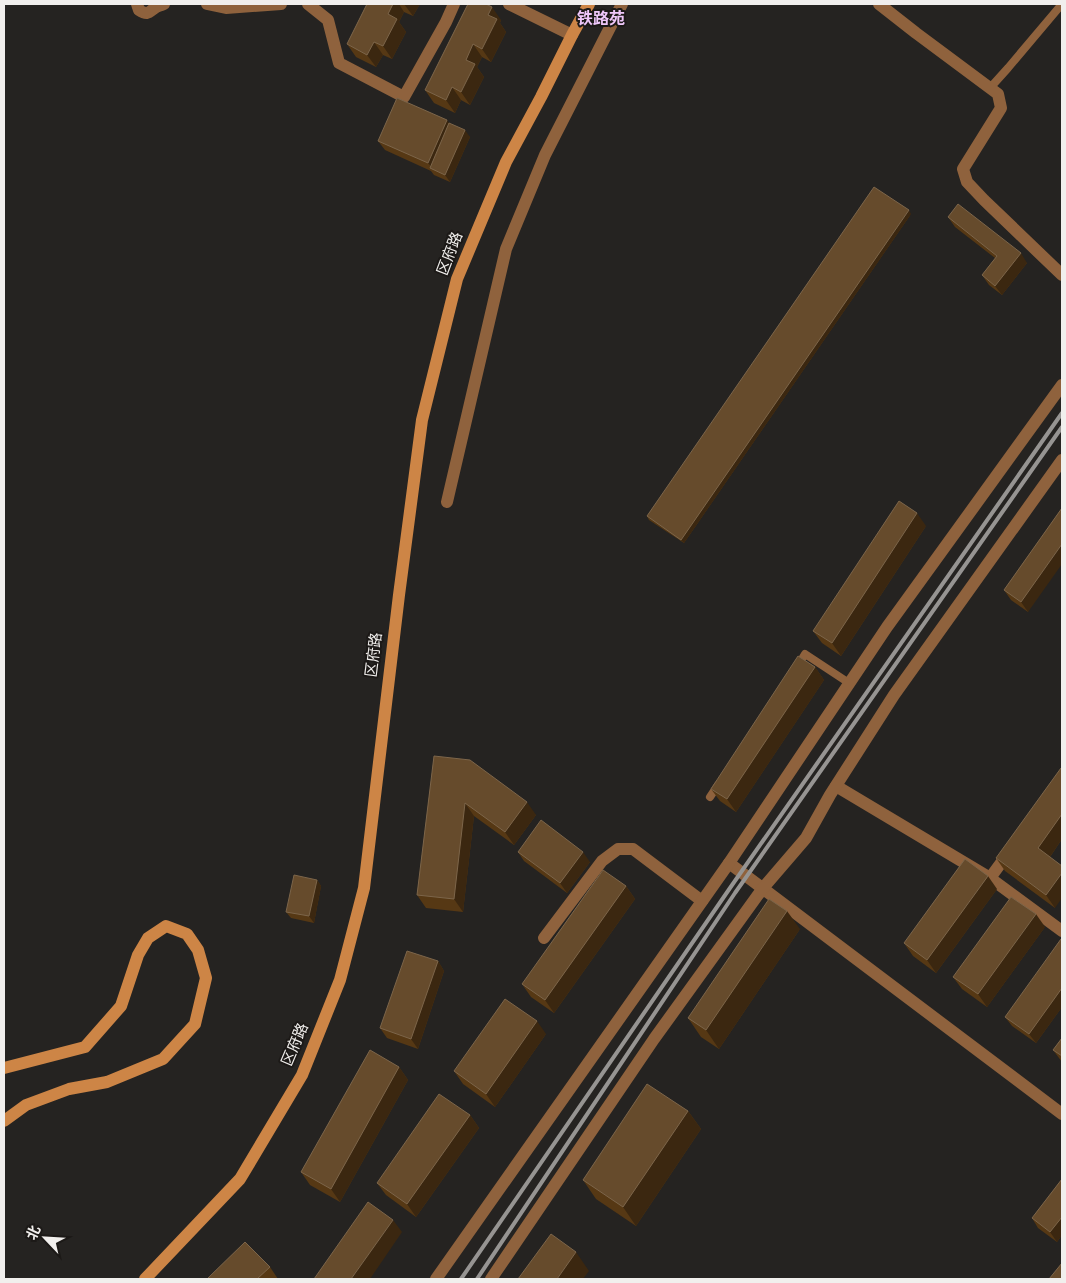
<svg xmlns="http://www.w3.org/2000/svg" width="1066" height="1283" viewBox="0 0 1066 1283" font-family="Overpass,'Noto Sans SC',sans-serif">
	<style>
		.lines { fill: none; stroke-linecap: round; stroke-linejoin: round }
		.service { stroke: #8f623d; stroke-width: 8 }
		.minor { stroke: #8f623d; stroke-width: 12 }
		.secondary { stroke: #cd8546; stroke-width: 12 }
		.rail { stroke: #969492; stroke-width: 4 }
		.wall { fill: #563814 }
		.shaded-wall { fill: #3b2710 }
		.building { fill: #664b2c; stroke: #7c654a }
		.labels { text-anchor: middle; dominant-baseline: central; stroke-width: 4; stroke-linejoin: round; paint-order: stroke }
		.street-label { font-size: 15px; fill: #f1efed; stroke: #1c1917 }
		.neighbourhood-label { font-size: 16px; font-weight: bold; fill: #efc7fa; stroke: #1c1917 }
	</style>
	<rect width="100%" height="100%" fill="#252321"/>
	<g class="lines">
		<g class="service">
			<polyline points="990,88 1008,68 1062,4"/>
			<polyline points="797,667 805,654 849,683"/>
			<polyline points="710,797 718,785"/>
		</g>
		<g class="minor">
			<path d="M137,4L139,10C148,16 149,12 156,7C159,6 162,5 164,4"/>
			<polyline points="207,4 226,8 281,4"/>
			<polyline points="308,4 328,20 339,63 404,97 446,22 454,4"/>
			<polyline points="509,4 572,35"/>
			<polyline points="879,4 916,33 998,94 1001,108 963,169 967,182 984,200 1062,275"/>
			<polyline points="447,502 506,249 545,155 622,4"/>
			<polyline points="836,786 990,878 1062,931"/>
			<polyline points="729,863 1062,1114"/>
			<polyline points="990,878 1009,852"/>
			<polyline points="544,938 602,861 618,849 633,849 702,901"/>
			<polyline points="436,1279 729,863 887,627 1062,385"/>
			<polyline points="491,1279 654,1039 763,888 806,838 830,795 894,695 1062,460"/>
		</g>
		<g class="secondary">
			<polyline points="4,1068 85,1047 121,1006 138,955 148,938 166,926 187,934 198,950 206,978 195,1024 163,1059 107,1082 69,1089 26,1105 4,1121"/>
			<polyline points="145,1279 240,1179 302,1075 340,980 364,888 399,595 422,420 457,279 506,162 541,97 572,35 589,4"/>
		</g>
		<g class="rail">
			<polyline points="461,1279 730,888 1062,413"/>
			<polyline points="477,1279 735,893 1062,427"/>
		</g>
	</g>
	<g class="wall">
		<polygon points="367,4 420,4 413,16 404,12 399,22 406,32 392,59 383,55 376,67 356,57 347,44"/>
		<polygon points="468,4 501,20 500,23 506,32 491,62 482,57 477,67 484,77 470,105 461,100 455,113 434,103 425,90"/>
		<polygon points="449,123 470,137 450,182 434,175 431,171 385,150 378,141"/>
		<polygon points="911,214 684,543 649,520 647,516"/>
		<polygon points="948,217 1027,263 1002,295 989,285 982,275 995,258 955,227"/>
		<polygon points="1062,508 1028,612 1011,600 1004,590"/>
		<polygon points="926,526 841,656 822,643 813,631"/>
		<polygon points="815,667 824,680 736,812 720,801 711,789"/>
		<polygon points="434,756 536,815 514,845 474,816 463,912 426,908 417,895"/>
		<polygon points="1062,769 1062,839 1050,857 1055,908 1005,871 996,858"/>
		<polygon points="518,852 590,862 567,893 524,861"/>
		<polygon points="317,880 321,886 314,923 291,918 286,912"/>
		<polygon points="626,886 635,899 554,1013 531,997 522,984"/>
		<polygon points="997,889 936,973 913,956 904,943"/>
		<polygon points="1045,927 987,1007 962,989 953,977"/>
		<polygon points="800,929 719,1049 701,1037 688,1018"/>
		<polygon points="1062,940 1062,1007 1036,1043 1012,1026 1005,1017"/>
		<polygon points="438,961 444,971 418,1049 387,1038 380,1028"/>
		<polygon points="546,1034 495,1107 463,1084 454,1071"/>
		<polygon points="1062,1038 1062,1062 1053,1050"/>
		<polygon points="399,1067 408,1080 340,1202 310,1185 301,1172"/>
		<polygon points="688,1111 701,1129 636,1226 596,1199 583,1180"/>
		<polygon points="470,1115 479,1128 416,1217 386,1195 377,1183"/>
		<polygon points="1062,1179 1062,1235 1057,1242 1038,1228 1032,1218"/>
		<polygon points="270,1267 278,1279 207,1279"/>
	</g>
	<g class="shaded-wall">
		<polygon points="393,4 399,4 404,12 399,22 406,32 392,59 383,46 388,14"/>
		<polygon points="404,4 420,4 413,16"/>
		<polygon points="492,7 501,20 500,23 506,32 491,62 482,49 488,15"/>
		<polygon points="374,42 383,55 376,67 367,55"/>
		<polygon points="473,44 482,57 477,67 484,77 470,105 461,92 466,60"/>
		<polygon points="452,87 461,100 455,113 446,100"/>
		<polygon points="447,120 454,130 434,170 428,163"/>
		<polygon points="465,130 470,137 450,182 445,175"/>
		<polygon points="909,210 911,214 684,543 681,540"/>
		<polygon points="1021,253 1027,263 1002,295 995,286"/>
		<polygon points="917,513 926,526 841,656 832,643"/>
		<polygon points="1062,544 1062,564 1028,612 1021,602"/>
		<polygon points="815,667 824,680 736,812 727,799"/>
		<polygon points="527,802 536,815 514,845 505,832"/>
		<polygon points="465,803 474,816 463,912 454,899"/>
		<polygon points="1062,814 1062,839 1047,861 1038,848"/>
		<polygon points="583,852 590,862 567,893 560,883"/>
		<polygon points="1062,873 1062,898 1055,908 1046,895"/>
		<polygon points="988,876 997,889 936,973 927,960"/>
		<polygon points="317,880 321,886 314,923 309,916"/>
		<polygon points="626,886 635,899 554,1013 545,1000"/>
		<polygon points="787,911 800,929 719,1049 706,1030"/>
		<polygon points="1036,914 1045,927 987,1007 978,994"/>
		<polygon points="438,961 444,971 418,1049 411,1039"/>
		<polygon points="1062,988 1062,1007 1036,1043 1029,1034"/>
		<polygon points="537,1021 546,1034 495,1107 486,1094"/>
		<polygon points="399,1067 408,1080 340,1202 331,1189"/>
		<polygon points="688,1111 701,1129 636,1226 623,1207"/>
		<polygon points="470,1115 479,1128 416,1217 407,1204"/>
		<polygon points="1062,1217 1062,1235 1057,1242 1050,1232"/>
		<polygon points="393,1220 402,1232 370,1279 351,1279"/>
		<polygon points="576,1252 589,1271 583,1279 557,1279"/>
	</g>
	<g class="building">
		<polygon points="367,4 393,4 388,14 397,19 383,46 374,42 367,55 347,44"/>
		<polygon points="468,4 486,4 492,7 488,15 497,19 482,49 473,44 466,60 475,64 461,92 452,87 446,100 425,90"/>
		<polygon points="397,98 447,120 428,163 378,141"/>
		<polygon points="449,123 465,130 445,175 430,168"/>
		<polygon points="874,187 909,210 681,540 647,516"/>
		<polygon points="958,204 1021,253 995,286 982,275 997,256 948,217"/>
		<polygon points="899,501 917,513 832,643 813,631"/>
		<polygon points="1062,508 1062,544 1021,602 1004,590"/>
		<polygon points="798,656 815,667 727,799 711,789"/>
		<polygon points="434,756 470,760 527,802 505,832 465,803 454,899 417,895"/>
		<polygon points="1061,768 1062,769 1062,814 1038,848 1062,866 1062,873 1046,895 996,858"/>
		<polygon points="541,820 583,852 560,883 518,852"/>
		<polygon points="965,859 988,876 927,960 904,943"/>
		<polygon points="603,870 626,886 545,1000 522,984"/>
		<polygon points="294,875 317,880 309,916 286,912"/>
		<polygon points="1011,897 1036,914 978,994 953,977"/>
		<polygon points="769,899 787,911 706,1030 688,1018"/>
		<polygon points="1061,939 1062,940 1062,988 1029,1034 1005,1017"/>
		<polygon points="407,951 438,961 411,1039 380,1028"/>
		<polygon points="505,999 537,1021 486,1094 454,1071"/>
		<polygon points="1062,1038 1062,1056 1053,1050"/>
		<polygon points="370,1050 399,1067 331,1189 301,1172"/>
		<polygon points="647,1084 688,1111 623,1207 583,1180"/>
		<polygon points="439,1094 470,1115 407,1204 377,1183"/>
		<polygon points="1062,1179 1062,1217 1050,1232 1032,1218"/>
		<polygon points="368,1202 393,1220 351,1279 314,1279"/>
		<polygon points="551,1234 576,1252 557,1279 518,1279"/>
		<polygon points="245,1242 270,1267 257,1279 207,1279"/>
		<polygon points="1062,1263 1062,1279 1049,1279"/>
	</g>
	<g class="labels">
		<g class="street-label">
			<text transform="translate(451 254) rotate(-69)">区府路</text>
			<text transform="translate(375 655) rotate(-83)">区府路</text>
			<text transform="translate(296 1045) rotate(-67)">区府路</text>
		</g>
		<g class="neighbourhood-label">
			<text x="601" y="20">铁路苑</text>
		</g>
	</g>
	<rect width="1066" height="1283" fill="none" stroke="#f1efed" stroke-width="10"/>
	<g transform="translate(45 1238) rotate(295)" stroke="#1c1917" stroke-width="4" paint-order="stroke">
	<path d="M0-4L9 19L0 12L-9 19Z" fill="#f1efed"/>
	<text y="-8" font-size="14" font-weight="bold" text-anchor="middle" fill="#f1efed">北</text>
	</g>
</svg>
